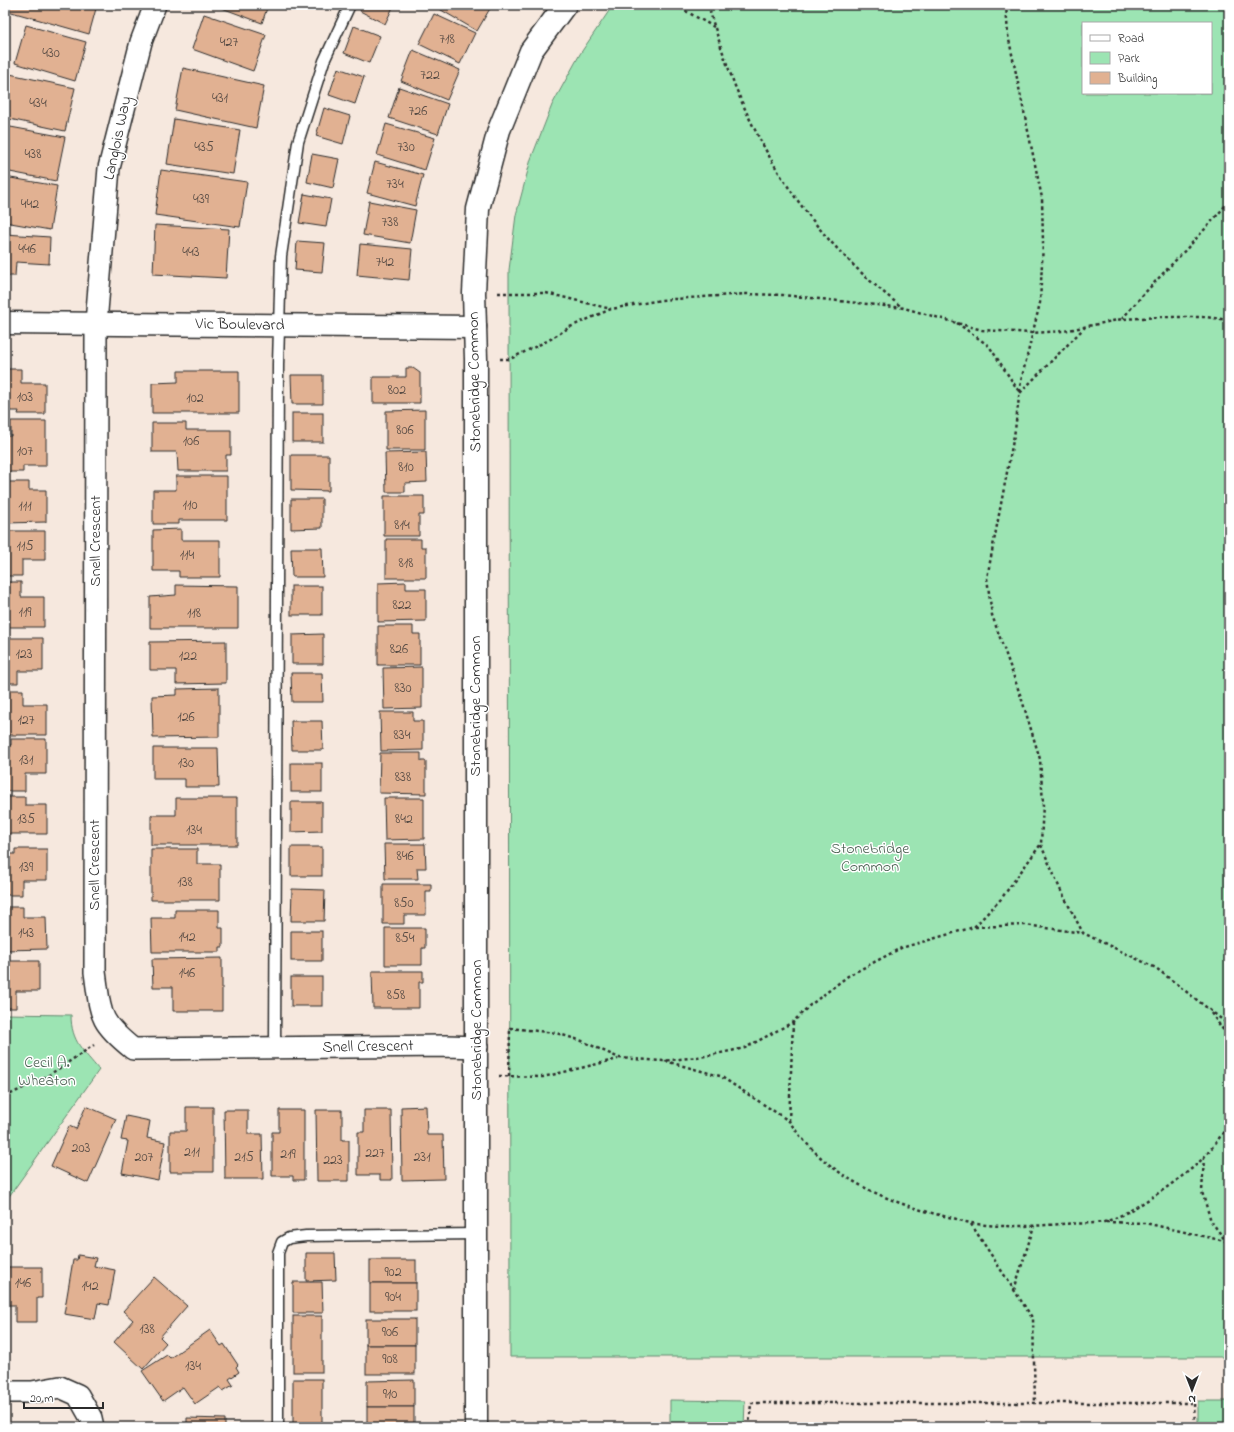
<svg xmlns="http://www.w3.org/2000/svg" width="1234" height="1432" viewBox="0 0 1234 1432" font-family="'Indie Flower',sans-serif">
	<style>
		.green { fill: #9ce4b3; stroke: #64886f; fill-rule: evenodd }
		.building { fill: #e1b192; stroke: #2b2b2b }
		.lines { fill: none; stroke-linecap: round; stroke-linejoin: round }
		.lane-casing { stroke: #2b2b2b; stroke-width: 13 }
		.street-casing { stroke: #2b2b2b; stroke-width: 24 }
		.secondary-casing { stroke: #2b2b2b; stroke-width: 25 }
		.path { stroke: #2b2b2b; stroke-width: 2.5; stroke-dasharray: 3 3; stroke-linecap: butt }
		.lane { stroke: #fff; stroke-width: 10 }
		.street { stroke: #fff; stroke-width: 21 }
		.secondary { stroke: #fff; stroke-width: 22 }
		.labels { text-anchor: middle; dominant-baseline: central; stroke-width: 3; stroke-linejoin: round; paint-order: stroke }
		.number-label { font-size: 14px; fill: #584c45 }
		.street-label { font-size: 16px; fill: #2b2b2b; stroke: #fff }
		.park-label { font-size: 16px; fill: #4d6254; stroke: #fff }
	</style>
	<rect width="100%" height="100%" fill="#f6e8de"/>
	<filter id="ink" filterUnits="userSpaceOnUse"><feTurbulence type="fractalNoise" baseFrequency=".025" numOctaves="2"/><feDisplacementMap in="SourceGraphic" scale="8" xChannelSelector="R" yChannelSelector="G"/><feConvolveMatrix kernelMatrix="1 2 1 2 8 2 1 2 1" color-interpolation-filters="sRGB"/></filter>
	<g filter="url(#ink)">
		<g class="green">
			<path d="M613,5H1229V1357H510L509,270L516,215L531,159L552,105L580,54ZM1083,23H1211V93H1083Z"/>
			<path d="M5,1014L71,1015C71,1042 84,1051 99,1070L5,1202Z"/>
			<polygon points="670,1400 745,1401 744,1427 670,1427"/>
			<rect x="1198" y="1401" width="31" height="26"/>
		</g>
		<g class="building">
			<polygon points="10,5 97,5 89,34 8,11"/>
			<polygon points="214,5 268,5 262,23"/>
			<polygon points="363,5 394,5 385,24 360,11"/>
			<polygon points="436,5 492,5 477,31 436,7"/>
			<polygon points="204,14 266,35 253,71 192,49"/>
			<polygon points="434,14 475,33 460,64 419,44"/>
			<polygon points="26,25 86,42 75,81 15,63"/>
			<polygon points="354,26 380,36 369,63 344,53"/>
			<polygon points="413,50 460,70 447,100 401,81"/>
			<polygon points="183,68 264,86 256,128 175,110"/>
			<polygon points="338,68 364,77 355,104 329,95"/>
			<polygon points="5,73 75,88 65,131 5,118"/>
			<polygon points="399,87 448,104 438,134 389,118"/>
			<polygon points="324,108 350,116 343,144 316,136"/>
			<polygon points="174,119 240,130 233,174 167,164"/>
			<polygon points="386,124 435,138 425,170 377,155"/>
			<polygon points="5,126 65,137 56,181 5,171"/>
			<polygon points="312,154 339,159 333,188 307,182"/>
			<polygon points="375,162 423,175 415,206 367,193"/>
			<polygon points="161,170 247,182 240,227 155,215"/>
			<polygon points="5,177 57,186 50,230 5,222"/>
			<polygon points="304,194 331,199 326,227 299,223"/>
			<polygon points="369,201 416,210 410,243 363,235"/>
			<polygon points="155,225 229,229 226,278 153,274"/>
			<polygon points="5,234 50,237 49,264 16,262 15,276 5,276"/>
			<polygon points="297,241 325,243 322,272 295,270"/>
			<polygon points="360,244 412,249 409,280 357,275"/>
			<polygon points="406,368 413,368 420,373 420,403 373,403 373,377 406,377"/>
			<polygon points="5,369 21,369 21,383 45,383 45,414 18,414 19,411 5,411"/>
			<polygon points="178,371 239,371 239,413 152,413 152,383 178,382"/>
			<polygon points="291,375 323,375 323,404 292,404"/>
			<polygon points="425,410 425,450 386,450 386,411"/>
			<rect x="292" y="413" width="31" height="29"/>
			<polygon points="11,421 46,421 46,466 23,466 23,472 5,472 5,436 11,436"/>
			<polygon points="152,423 186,423 186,430 231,430 231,455 226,455 226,471 178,471 177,452 152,452"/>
			<polygon points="426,452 427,482 405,483 405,492 386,492 385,453"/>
			<polygon points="291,455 329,455 329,491 291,490"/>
			<polygon points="176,476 227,476 227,520 179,520 179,524 153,524 153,490 176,490"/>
			<polygon points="5,482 29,482 29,490 46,490 46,522 5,523"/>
			<polygon points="384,496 424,496 424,515 419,515 419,536 384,536"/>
			<polygon points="291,499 322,499 322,528 291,529"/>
			<polygon points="181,529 181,540 220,540 220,577 179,577 179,571 153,571 153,530"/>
			<polygon points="5,531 45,531 45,560 22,560 22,576 5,576"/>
			<polygon points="386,539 421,539 421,547 426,547 426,578 386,578"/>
			<polygon points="291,548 322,548 323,577 292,577"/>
			<polygon points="5,582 21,582 21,597 44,597 44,627 5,627"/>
			<polygon points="406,582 406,589 426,589 426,621 378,622 378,583"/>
			<polygon points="176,585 238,586 238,628 150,628 150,597 176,595"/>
			<rect x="291" y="586" width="31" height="29"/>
			<polygon points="378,626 413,626 413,634 420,634 420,665 378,665"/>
			<polygon points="323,634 323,664 292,664 292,635"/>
			<polygon points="5,638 43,638 43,671 18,671 18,683 5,683"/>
			<polygon points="226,641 226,683 176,684 176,670 150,670 150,642"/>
			<polygon points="422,667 422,708 384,709 383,668"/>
			<polygon points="291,673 322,673 323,702 292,702"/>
			<polygon points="219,688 219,737 153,738 152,696 177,695 177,689"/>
			<polygon points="5,690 23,690 23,704 47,704 47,735 5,735"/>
			<polygon points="380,712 413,712 413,721 423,721 423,750 381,751"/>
			<polygon points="291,721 322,721 323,750 292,750"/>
			<polygon points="11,739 46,739 46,774 25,774 25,791 5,791 5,745 11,745"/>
			<polygon points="153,748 218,748 219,787 185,787 185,779 153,779"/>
			<polygon points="380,753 421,753 421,761 426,761 426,794 379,793"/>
			<rect x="291" y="763" width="31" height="29"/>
			<polygon points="5,797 25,797 25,805 47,805 47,834 5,834"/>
			<polygon points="176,798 237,798 237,845 151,845 151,815 176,815"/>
			<polygon points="384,798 424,798 424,839 385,840"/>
			<polygon points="291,802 322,802 322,831 291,832"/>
			<polygon points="384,844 425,844 426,868 417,868 418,879 385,879"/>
			<rect x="291" y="847" width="31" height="29"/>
			<polygon points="15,849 47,849 47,880 22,880 22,895 5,895 5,854 15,854"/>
			<polygon points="151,849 197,849 197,864 220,864 220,900 151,900"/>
			<polygon points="383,884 431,884 431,891 426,891 426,915 404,915 404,924 383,924"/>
			<polygon points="292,889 325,890 324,921 291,921"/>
			<polygon points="5,907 23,907 23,917 46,917 47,949 5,950"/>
			<polygon points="175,910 219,910 219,928 223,928 223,947 220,947 220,952 152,952 151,918 175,918"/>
			<polygon points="385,928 425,928 425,948 422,948 422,965 385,965"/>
			<rect x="291" y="931" width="31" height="30"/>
			<polygon points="222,958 222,1011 173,1011 173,987 153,987 152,959"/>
			<polygon points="5,961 39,961 39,991 16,991 16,1008 5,1008"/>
			<polygon points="372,971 423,971 423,982 419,982 419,1008 373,1008"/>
			<rect x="291" y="977" width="31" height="29"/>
			<polygon points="86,1106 116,1119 88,1183 51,1166 69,1126 76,1129"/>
			<polygon points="426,1106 427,1135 443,1135 444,1179 402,1180 401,1107"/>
			<polygon points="186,1107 213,1107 213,1172 170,1172 170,1131 186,1131"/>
			<polygon points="224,1110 248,1110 248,1134 262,1134 263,1179 225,1179"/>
			<polygon points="279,1110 304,1110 304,1180 293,1180 293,1176 272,1176 272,1132 279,1132"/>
			<polygon points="316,1110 342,1110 342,1140 349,1140 349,1181 317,1181"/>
			<polygon points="364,1110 391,1110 392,1180 380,1180 380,1175 358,1175 358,1132 364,1132"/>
			<polygon points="126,1116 150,1121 147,1138 165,1142 158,1180 122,1173 128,1141 121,1140"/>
			<polygon points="306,1253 335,1253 336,1280 306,1281"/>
			<polygon points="78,1255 96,1258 94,1266 115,1270 109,1305 98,1303 95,1319 64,1314 73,1260 77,1260"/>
			<rect x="370" y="1260" width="46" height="23"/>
			<polygon points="5,1267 42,1267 42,1298 37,1298 37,1322 15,1322 15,1305 5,1305"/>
			<polygon points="154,1277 187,1306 160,1337 166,1343 143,1369 114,1342 133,1320 123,1311"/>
			<polygon points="293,1282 322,1282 323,1313 293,1313"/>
			<rect x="370" y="1283" width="46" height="28"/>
			<rect x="293" y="1316" width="29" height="56"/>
			<rect x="366" y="1319" width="49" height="26"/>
			<polygon points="210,1330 221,1346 224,1344 238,1365 236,1367 239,1372 229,1379 233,1385 223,1391 220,1387 195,1404 183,1387 163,1401 142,1371 167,1355 170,1358"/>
			<rect x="366" y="1345" width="49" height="29"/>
			<rect x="293" y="1379" width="29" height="48"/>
			<polygon points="414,1380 414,1407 367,1407 367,1381"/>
			<rect x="367" y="1407" width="47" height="20"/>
			<polygon points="187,1418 225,1419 225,1427 187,1427"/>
			<rect x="5" y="1424" width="23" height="3"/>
		</g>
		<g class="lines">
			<g class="lane-casing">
				<g id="lane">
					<polyline points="275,1048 278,364 281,256 298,142 324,61 350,5"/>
					<polyline points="278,1427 278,1253 282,1242 289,1238 306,1236 477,1234"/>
				</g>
			</g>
			<g class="street-casing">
				<g id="street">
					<path d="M155,5L141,42L109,168L96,323L95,972C101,1015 98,1021 133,1049L447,1046L477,1047"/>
					<polyline points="5,1392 32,1392 60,1387 78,1395 91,1418 93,1427"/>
				</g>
			</g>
			<g class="secondary-casing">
				<g id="secondary">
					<polyline points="5,323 475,327"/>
					<polyline points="476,1427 476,359 474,293 478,209 499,130 531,51 565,5"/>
				</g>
			</g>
			<g class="path">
				<polyline points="675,5 714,27"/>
				<path d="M708,5C711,13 712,21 715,28C721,48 728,67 735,86C773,178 824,247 903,308"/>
				<polyline points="498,293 546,293 611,309"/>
				<path d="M1122,319C1156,278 1196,242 1229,201"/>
				<polyline points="957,323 989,346 1020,393 1085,327"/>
				<polyline points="500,359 510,359 549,340 570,327 611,309 661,300 745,294 783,295 904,308 982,330 1032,333 1064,331 1122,319 1160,317 1205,317 1229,320"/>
				<polyline points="1041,845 1060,889 1083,933 1156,968 1229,1025"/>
				<polyline points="975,927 1025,925 1083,933"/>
				<polyline points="1211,1013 1227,1035 1229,1048"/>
				<path d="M665,1061L720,1076L789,1121C827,1177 884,1202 948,1217C956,1218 963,1222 971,1223C997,1228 1035,1226 1062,1224C1075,1223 1091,1224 1104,1222C1126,1217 1190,1174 1205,1156C1214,1146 1221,1135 1229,1125"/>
				<polyline points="499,1076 543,1077 618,1059"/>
				<polyline points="509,1076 510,1028 556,1033 582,1041 619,1058 663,1061 706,1056 745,1048 793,1022 809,1006 848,976 901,948 974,927 1001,899 1041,844 1043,803 1040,759 1022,700 992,615 987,578 1015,430 1021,381 1040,303 1043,243 1042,198 1008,35 1006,5"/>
				<polyline points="5,1097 49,1075 94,1045"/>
				<polyline points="789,1121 793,1022"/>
				<polyline points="1204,1157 1202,1192 1211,1221 1225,1240"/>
				<polyline points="1106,1222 1145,1223 1229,1242"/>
				<polyline points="971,1224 1033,1319 1035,1404"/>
				<polyline points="1014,1290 1034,1226"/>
				<polyline points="749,1427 751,1403 1194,1403 1195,1427"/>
			</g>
			<use href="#lane" class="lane"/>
			<use href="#street" class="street"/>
			<use href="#secondary" class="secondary"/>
		</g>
	</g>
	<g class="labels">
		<g class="number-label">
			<text x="447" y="39">718</text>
			<text x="229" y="42">427</text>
			<text x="51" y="53">430</text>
			<text x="430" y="75">722</text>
			<text x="220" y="98">431</text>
			<text x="38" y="103">434</text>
			<text x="418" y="111">726</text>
			<text x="204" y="147">435</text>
			<text x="406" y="147">730</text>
			<text x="33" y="154">438</text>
			<text x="395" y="184">734</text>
			<text x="201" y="199">439</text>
			<text x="30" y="204">442</text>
			<text x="390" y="222">738</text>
			<text x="27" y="249">446</text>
			<text x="191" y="252">443</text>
			<text x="385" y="262">742</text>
			<text x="397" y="390">802</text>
			<text x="25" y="397">103</text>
			<text x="195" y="398">102</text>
			<text x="405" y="430">806</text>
			<text x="191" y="441">106</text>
			<text x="25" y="451">107</text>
			<text x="406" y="467">810</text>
			<text x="190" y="505">110</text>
			<text x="25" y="506">111</text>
			<text x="402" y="525">814</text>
			<text x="25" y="546">115</text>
			<text x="187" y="555">114</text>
			<text x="406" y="563">818</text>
			<text x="402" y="605">822</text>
			<text x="25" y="612">119</text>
			<text x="194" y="613">118</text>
			<text x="399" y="649">826</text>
			<text x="24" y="654">123</text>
			<text x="188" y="656">122</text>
			<text x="403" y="688">830</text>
			<text x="186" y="717">126</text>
			<text x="26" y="720">127</text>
			<text x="402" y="735">834</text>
			<text x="26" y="760">131</text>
			<text x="186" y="763">130</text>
			<text x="403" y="777">838</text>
			<text x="26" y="819">135</text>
			<text x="404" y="819">842</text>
			<text x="194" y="830">134</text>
			<text x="405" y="856">846</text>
			<text x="26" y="867">139</text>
			<text x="185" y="882">138</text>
			<text x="404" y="903">850</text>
			<text x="26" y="933">143</text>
			<text x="187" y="937">142</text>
			<text x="405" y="938">854</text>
			<text x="187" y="973">146</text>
			<text x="396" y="995">858</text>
			<text x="81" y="1148">203</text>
			<text x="192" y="1152">211</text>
			<text x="375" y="1153">227</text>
			<text x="288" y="1154">219</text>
			<text x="144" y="1157">207</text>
			<text x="244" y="1157">215</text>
			<text x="422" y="1157">231</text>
			<text x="333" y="1160">223</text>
			<text x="393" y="1272">902</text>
			<text x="23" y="1283">146</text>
			<text x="90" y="1286">142</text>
			<text x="393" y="1297">904</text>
			<text x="147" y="1329">138</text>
			<text x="390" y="1332">906</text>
			<text x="390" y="1359">908</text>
			<text x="193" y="1366">134</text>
			<text x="390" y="1394">910</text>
		</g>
		<g class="street-label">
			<text transform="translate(118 138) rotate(-78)">Langlois Way</text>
			<text transform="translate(240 325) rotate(1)">Vic Boulevard</text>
			<text transform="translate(475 382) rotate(-91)">Stonebridge Common</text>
			<text transform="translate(96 541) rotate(-90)">Snell Crescent</text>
			<text transform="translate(476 706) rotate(-90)">Stonebridge Common</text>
			<text transform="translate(95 865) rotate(-90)">Snell Crescent</text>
			<text transform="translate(477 1030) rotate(-90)">Stonebridge Common</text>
			<text transform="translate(368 1047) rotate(-1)">Snell Crescent</text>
		</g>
		<g class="park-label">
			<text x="870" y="849">Stonebridge<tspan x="870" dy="18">Common</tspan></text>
			<text x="47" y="1063">Cecil A.<tspan x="47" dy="18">Wheaton</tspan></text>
		</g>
	</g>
	<rect width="1234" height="1432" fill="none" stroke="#fff" stroke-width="20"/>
	<rect x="10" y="10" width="1214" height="1412" fill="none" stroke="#2b2b2b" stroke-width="1.5" filter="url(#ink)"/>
	<rect x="1082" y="22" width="130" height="72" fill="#ffffff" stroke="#aaaaaa"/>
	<rect x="1090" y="35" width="20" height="6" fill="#ffffff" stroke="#aaaaaa"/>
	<text x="1118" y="42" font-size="12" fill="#2b2b2b">Road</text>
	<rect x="1090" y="52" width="20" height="12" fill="#9ce4b3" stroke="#aaaaaa"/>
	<text x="1118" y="62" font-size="12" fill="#2b2b2b">Park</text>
	<rect x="1090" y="72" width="20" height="12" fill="#e1b192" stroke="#aaaaaa"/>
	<text x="1118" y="82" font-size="12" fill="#2b2b2b">Building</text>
	<g transform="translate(1192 1390) rotate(180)" stroke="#ffffff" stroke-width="3" paint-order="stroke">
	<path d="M0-3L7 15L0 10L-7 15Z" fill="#2b2b2b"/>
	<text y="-6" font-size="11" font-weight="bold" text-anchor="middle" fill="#2b2b2b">N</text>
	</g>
	<path d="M24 1402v6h79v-6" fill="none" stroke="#2b2b2b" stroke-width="2"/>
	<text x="30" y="1402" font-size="12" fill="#2b2b2b" stroke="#ffffff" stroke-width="3" paint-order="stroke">20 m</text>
</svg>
